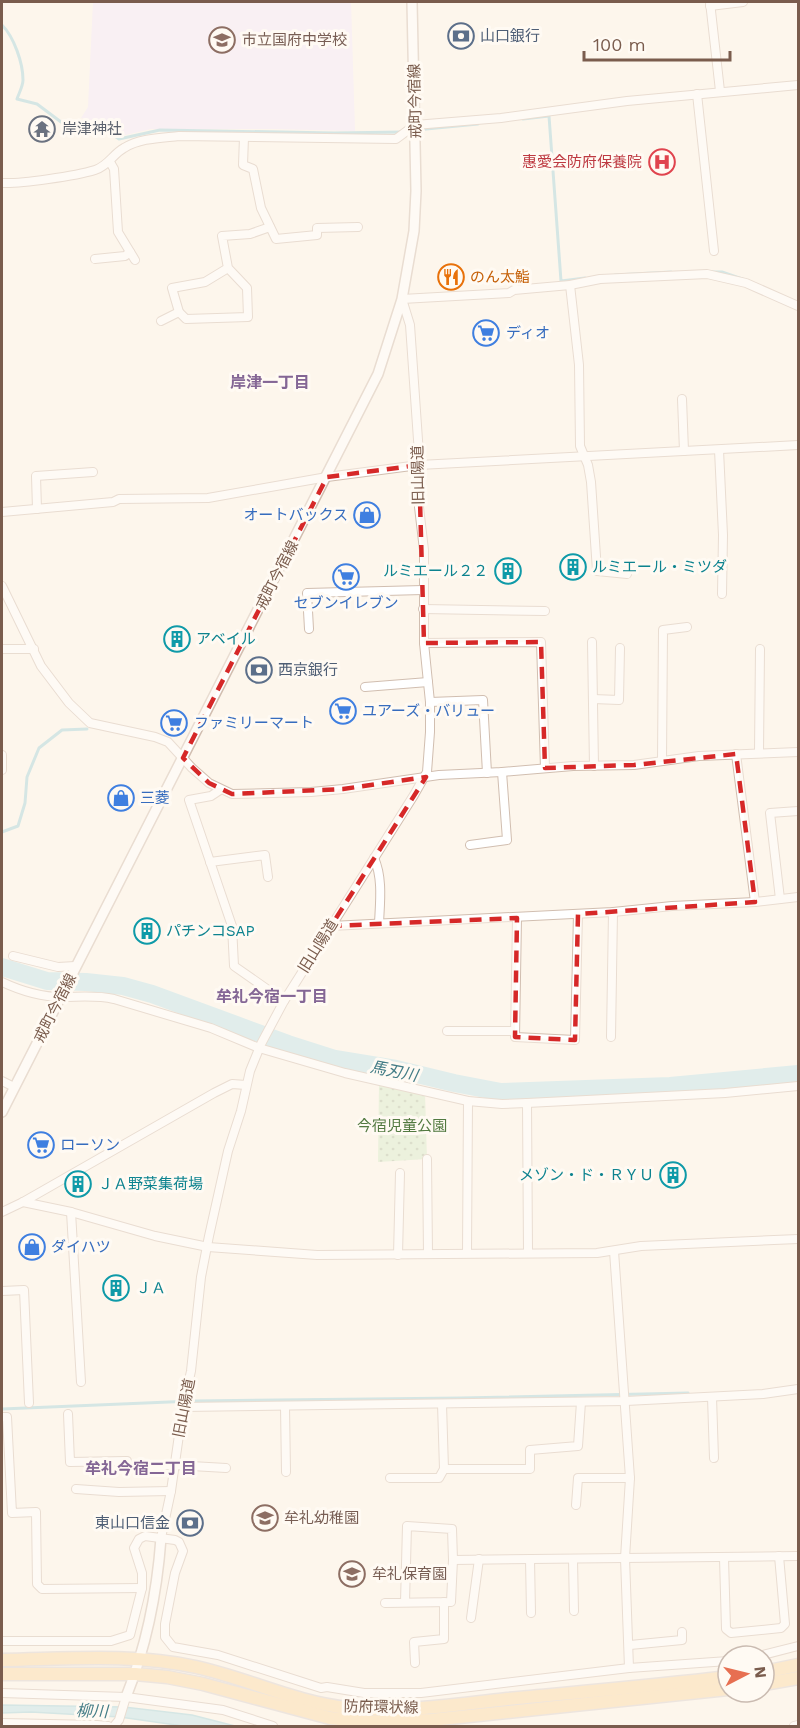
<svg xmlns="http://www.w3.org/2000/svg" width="800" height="1728" viewBox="0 0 800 1728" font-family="'Work Sans','Noto Sans JP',sans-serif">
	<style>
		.education { fill: #f3e8fa }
		.grass { fill: url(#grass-dots) }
		.water { fill: #bfe3e8; stroke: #a5d3da; stroke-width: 1.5 }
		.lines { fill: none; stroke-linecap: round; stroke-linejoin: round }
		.stream { stroke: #a5d3da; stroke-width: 3 }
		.river { stroke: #bfe3e8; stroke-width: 18 }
		.minor-casing { stroke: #d1beb0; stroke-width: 10 }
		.tertiary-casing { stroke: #d1beb0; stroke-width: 12 }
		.primary-casing { stroke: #dad1cd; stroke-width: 15 }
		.minor { stroke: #fff; stroke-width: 8 }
		.tertiary { stroke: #fff; stroke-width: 9 }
		.primary { stroke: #fbd9a5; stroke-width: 12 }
		.marked { fill: none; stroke: #d62828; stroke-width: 4.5; stroke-dasharray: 12 8; stroke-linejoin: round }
		.labels { text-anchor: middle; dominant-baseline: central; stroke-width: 6; stroke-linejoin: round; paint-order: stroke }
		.service-label { font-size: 15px; fill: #4e5e75; stroke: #fffaf3; text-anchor: start }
		.education-label { font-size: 15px; fill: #785e54; stroke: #fffaf3; text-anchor: start }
		.street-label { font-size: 15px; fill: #7a5c4d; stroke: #fffaf3 }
		.worship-label { font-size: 15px; fill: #5b616d; stroke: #fffaf3; text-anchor: start }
		.health-label { font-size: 15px; fill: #be3a42; stroke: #fffaf3; text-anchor: end }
		.food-label { font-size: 15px; fill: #c56008; stroke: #fffaf3; text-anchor: start }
		.shop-label { font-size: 15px; fill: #366cbe; stroke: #fffaf3; text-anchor: start }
		.culture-label { font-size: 15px; fill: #0d838f; stroke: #fffaf3; text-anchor: start }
		.park-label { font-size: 15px; fill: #537a41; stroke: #fffaf3 }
		.neighbourhood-label { font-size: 16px; font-weight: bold; fill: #846695; stroke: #fffaf3 }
		.water-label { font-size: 16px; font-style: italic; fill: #437c86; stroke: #fffaf3 }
	</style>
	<defs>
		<pattern id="grass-dots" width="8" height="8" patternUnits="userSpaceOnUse" patternTransform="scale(1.5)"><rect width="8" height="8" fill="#d8ecc9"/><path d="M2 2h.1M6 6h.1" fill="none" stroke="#b4c2a5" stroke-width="1.8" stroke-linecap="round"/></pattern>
	</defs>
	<rect width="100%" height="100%" fill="#fdf6ec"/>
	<polygon class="education" points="93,2 351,2 355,131 273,129 151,129 121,136 96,121 81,118 88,107"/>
	<polygon class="grass" points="379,1082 425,1092 427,1159 378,1162"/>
	<polygon class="water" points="2,1705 124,1707 192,1715 235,1726 183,1726 120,1717 31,1712 2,1713"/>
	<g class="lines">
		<g class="stream">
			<path d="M2,25C14,37 23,63 23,80C23,86 19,93 17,99L37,104L61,122L100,126L119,139L160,130L334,133L403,132"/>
			<polyline points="523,119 549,116 561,281 585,278"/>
			<polyline points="416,130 478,124"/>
			<polyline points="711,272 722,272 748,281"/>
			<polyline points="615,275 671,272"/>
			<polyline points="2,832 18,826 25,803 27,777 39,748 62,730 87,729"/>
			<polyline points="2,1409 193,1401 461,1398 688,1393"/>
		</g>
		<polyline class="river" points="2,967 47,981 86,982 123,986 152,994 288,1044 335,1059 396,1069 454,1083 501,1092 670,1086 798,1074"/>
		<g class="minor-casing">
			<g id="minor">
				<polyline points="710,2 720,91"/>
				<polyline points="710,6 743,2"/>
				<polyline points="697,94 714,251"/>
				<polyline points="244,137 243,165 253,169 261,208 276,239 317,235 317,228 358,227"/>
				<polyline points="110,162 114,169 118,232 135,260"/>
				<path d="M2,183C20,184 76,176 95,170C108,166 113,154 124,148C140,138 161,138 179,136L396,139L415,125L501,118L627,101L798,85"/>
				<polyline points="95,259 125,256 130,252"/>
				<polyline points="228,268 205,282 172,288 179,312 186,319 248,317 247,288 228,268 222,236 250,234 270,227"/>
				<polyline points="570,285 579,365 580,446 588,465 591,482 597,571 627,574"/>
				<polyline points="161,321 179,312"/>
				<polyline points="682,399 684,451"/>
				<polyline points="719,450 723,535 722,594"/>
				<polyline points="37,509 36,476 93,472"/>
				<polyline points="2,512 113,502 119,499 208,498 327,477 419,465 798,445"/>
				<polyline points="2,586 41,666 69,703 90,723 155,737 168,742 192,768 209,783 232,794 311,792 343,789 439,775 502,772 573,766 634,765 699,756 798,752"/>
				<polyline points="423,609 545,611"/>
				<polyline points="309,629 307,593 423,590"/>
				<polyline points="592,642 594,766"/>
				<polyline points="424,643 541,642 545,768"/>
				<polyline points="2,649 34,649"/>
				<polyline points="365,687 428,682"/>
				<polyline points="593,699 619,700 620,648"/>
				<polyline points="430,702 483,700 487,773"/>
				<polyline points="759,752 760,649"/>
				<polyline points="736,754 755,902"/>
				<polyline points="2,755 2,770"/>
				<polyline points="662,761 663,630 687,627"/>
				<polyline points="220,790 211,796 189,800 232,926 234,966 284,1001"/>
				<polyline points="470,845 507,840 502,772"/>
				<path d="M374,858C383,878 380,902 379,923"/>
				<polyline points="210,862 265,855 268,877"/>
				<polyline points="780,899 770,813 798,811"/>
				<polyline points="517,918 515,1037 575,1040 578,914"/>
				<polyline points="331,926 613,912 672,906 755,902 798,897"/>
				<polyline points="13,956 58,967 75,966"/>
				<path d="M2,982C19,990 42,997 62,997C80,997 96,995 114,999L211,1028L259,1048L345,1073L468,1101L502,1104L527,1103L725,1093L798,1086"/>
				<polyline points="447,1031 515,1031"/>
				<polyline points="611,1037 613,912"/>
				<polyline points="2,1081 14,1087"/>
				<polyline points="527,1103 528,1252"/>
				<polyline points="427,1159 428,1254"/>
				<polyline points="23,1202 71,1212 155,1236 208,1247 317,1255 597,1253 641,1246 798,1239"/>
				<polyline points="2,1212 23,1202 214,1093 232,1084 246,1085"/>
				<polyline points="71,1212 81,1382"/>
				<polyline points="614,1251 630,1478 625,1558 629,1668"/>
				<polyline points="467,1253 468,1101"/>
				<polyline points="398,1255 400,1173"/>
				<polyline points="2,1291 24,1290 29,1403"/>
				<polyline points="712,1397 714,1458"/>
				<polyline points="285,1406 286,1472"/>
				<polyline points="183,1407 626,1401 763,1394 798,1389"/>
				<polyline points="68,1414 70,1462 127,1461 128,1466 174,1465 226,1468"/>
				<polyline points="2,1417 7,1417 12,1513 36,1512 37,1584 42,1589 142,1588"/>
				<polyline points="444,1469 530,1469 530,1450 578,1446 581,1402"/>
				<polyline points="390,1478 439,1478 444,1469 442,1404"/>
				<polyline points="76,1489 119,1492 171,1491"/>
				<polyline points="576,1505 578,1478 630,1478"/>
				<polyline points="161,1538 171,1491 183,1407 191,1371 201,1277 209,1236 228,1151 241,1111 250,1071 261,1044 284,1001 414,795 427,772 430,732 430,702 424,643 424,550 419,507 421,483 410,325 402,299 509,293 514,290 570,285 600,279 707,274 746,283 798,306"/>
				<polyline points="724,1558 726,1629 731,1633 781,1628 785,1624 779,1556"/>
				<polyline points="530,1559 531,1613"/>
				<polyline points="573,1559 574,1611"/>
				<polyline points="453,1560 798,1556"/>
				<polyline points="385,1603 451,1602 453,1560 452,1529 407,1526 405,1602"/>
				<polyline points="471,1618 479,1559"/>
				<polyline points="2,1641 111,1641 130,1635 142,1588 142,1573 134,1548 139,1539 145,1536 175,1540 179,1542 183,1551 175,1573 165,1624 165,1637 173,1647 218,1655 321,1688 327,1687 364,1693 421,1693 629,1668 728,1661"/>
				<polyline points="630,1645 682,1640 682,1632"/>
				<polyline points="759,1656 798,1646"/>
				<polyline points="415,1663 414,1642 444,1639 444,1602"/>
				<polyline points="2,1693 126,1697 223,1710 273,1726"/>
				<polyline points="2,1723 97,1725 108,1726"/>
				<polyline points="114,1726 119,1720 126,1697"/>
				<polyline points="794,1726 798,1725"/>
			</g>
		</g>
		<g class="tertiary-casing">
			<g id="tertiary">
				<polyline points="2,1112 378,374 402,299 414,231 416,191 412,2"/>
				<path d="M126,1697C147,1645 157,1593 161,1538"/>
			</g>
		</g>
		<g class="primary-casing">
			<g id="primary">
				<path d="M2,1660C66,1659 133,1653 196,1667C247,1678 296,1703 349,1708C401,1713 455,1705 507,1699C581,1692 654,1686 728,1677"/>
				<polyline points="764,1672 798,1665"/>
				<polyline points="2,1674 135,1674 167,1677 203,1684 330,1718 367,1722 431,1720 728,1689"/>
				<polyline points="764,1684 798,1678"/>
			</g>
		</g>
		<use href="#minor" class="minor"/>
		<use href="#tertiary" class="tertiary"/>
		<use href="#primary" class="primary"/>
	</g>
	<path d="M0 0H800V1728H0ZM419,465L424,643L541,642L545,768L634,765L736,754L755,902L578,914L575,1040L515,1037L517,918L331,926L426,777L343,789L232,794L209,783L183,758L327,477Z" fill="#fdf6ec" fill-opacity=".55" fill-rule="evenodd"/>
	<path class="marked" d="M419,465L424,643L541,642L545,768L634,765L736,754L755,902L578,914L575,1040L515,1037L517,918L331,926L426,777L343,789L232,794L209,783L183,758L327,477Z"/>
	<defs>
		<g id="bank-ring" transform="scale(1.35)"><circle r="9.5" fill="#fffaf3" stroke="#5c6f8a" stroke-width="1.5"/><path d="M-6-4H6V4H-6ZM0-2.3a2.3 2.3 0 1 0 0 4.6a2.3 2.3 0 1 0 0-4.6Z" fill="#5c6f8a"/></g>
		<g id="school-ring" transform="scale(1.35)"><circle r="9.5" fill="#fffaf3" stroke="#8d6e63" stroke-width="1.5"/><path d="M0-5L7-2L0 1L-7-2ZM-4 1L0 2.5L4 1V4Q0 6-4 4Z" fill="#8d6e63"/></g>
		<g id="temple-ring" transform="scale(1.35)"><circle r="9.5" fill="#fffaf3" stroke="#6b7280" stroke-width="1.5"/><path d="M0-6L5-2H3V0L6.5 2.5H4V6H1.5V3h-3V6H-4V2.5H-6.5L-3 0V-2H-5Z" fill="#6b7280"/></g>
		<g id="hospital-ring" transform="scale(1.35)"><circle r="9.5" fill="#fffaf3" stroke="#e0444e" stroke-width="1.5"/><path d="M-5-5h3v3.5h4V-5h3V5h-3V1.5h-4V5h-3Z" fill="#e0444e"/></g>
		<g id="restaurant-ring" transform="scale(1.35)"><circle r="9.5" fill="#fffaf3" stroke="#e8710a" stroke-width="1.5"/><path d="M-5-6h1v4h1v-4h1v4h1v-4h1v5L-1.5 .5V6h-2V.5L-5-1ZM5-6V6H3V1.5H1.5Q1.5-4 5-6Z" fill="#e8710a"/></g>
		<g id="supermarket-ring" transform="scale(1.35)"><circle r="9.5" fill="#fffaf3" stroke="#3f7fe0" stroke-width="1.5"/><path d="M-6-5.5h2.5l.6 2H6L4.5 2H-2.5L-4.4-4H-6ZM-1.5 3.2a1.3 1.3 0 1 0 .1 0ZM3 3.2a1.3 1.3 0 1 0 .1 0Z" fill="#3f7fe0"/></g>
		<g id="shop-ring" transform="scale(1.35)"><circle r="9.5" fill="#fffaf3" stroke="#3f7fe0" stroke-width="1.5"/><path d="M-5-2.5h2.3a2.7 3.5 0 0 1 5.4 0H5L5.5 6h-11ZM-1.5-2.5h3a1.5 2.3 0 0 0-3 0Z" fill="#3f7fe0"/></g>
		<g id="building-ring" transform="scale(1.35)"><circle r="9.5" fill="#fffaf3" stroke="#0f9aa8" stroke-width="1.5"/><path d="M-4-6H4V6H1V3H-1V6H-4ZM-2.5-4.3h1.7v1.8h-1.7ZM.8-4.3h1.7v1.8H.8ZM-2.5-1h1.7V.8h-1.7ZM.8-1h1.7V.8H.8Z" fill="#0f9aa8"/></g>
	</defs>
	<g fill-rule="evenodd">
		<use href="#bank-ring" x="461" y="36"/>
		<use href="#school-ring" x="222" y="40"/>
		<use href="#temple-ring" x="42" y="129"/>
		<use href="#hospital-ring" x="662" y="162"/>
		<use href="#restaurant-ring" x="451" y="277"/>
		<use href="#supermarket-ring" x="486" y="333"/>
		<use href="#shop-ring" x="367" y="515"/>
		<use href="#building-ring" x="573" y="567"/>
		<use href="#building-ring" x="508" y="571"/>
		<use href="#supermarket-ring" x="346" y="577"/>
		<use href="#building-ring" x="177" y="639"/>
		<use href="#bank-ring" x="259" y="670"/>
		<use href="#supermarket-ring" x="343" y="711"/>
		<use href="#supermarket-ring" x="174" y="723"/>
		<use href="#shop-ring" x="121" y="798"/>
		<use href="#building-ring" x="147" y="931"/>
		<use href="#supermarket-ring" x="41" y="1145"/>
		<use href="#building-ring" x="673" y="1175"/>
		<use href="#building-ring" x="78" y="1184"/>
		<use href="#shop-ring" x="32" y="1247"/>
		<use href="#building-ring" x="116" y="1288"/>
		<use href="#school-ring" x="265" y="1518"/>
		<use href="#bank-ring" x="190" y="1523"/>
		<use href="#school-ring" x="352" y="1574"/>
	</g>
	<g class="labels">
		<g class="service-label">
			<text x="480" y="36">山口銀行</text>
			<text x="278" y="670">西京銀行</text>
			<text x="170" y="1523" text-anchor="end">東山口信金</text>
		</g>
		<g class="education-label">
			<text x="242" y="40">市立国府中学校</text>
			<text x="284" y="1518">牟礼幼稚園</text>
			<text x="372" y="1574">牟礼保育園</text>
		</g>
		<g class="street-label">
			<text transform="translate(415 101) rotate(-91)">戒町今宿線</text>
			<text transform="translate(418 475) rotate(-91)">旧山陽道</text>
			<text transform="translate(277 575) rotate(-63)">戒町今宿線</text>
			<text transform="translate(318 946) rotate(-58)">旧山陽道</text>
			<text transform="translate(55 1008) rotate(-63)">戒町今宿線</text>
			<text transform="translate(184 1408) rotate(-79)">旧山陽道</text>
			<text transform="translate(381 1707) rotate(1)">防府環状線</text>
		</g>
		<g class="worship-label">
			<text x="62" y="129">岸津神社</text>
		</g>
		<g class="health-label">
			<text x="642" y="162">惠愛会防府保養院</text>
		</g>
		<g class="food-label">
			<text x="470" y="277">のん太鮨</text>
		</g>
		<g class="shop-label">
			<text x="506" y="333">ディオ</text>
			<text x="348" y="515" text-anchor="end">オートバックス</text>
			<text x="346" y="603" text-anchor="middle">セブンイレブン</text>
			<text x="362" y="711">ユアーズ・バリュー</text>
			<text x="194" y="723">ファミリーマート</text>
			<text x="140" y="798">三菱</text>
			<text x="60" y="1145">ローソン</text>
			<text x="51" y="1247">ダイハツ</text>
		</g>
		<g class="culture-label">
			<text x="592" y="567">ルミエール・ミツダ</text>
			<text x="488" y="571" text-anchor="end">ルミエール２２</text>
			<text x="196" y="639">アベイル</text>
			<text x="166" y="931">パチンコSAP</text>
			<text x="654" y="1175" text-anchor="end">メゾン・ド・ＲＹＵ</text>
			<text x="98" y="1184">ＪＡ野菜集荷場</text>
			<text x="136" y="1288">ＪＡ</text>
		</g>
		<g class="park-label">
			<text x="402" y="1126">今宿児童公園</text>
		</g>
		<g class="neighbourhood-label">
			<text x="270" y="382">岸津一丁目</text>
			<text x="272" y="996">牟礼今宿一丁目</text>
			<text x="141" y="1468">牟礼今宿二丁目</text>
		</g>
		<g class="water-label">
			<text transform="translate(394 1071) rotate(11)">馬刃川</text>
			<text transform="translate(92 1711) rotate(2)">柳川</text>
		</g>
	</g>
	<rect width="800" height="1728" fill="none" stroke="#7a5c4d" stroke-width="6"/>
	<g transform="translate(746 1674) rotate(83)"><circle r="28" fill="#fffaf3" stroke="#cabbb1" stroke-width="1.5"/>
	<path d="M0-4.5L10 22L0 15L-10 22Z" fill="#e76f51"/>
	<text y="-9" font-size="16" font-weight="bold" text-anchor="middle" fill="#7a5c4d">N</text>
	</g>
	<path d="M584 51v9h146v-9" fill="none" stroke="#7a5c4d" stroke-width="3"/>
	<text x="593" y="51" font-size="18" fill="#7a5c4d" stroke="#fffaf3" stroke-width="4.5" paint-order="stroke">100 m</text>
</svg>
